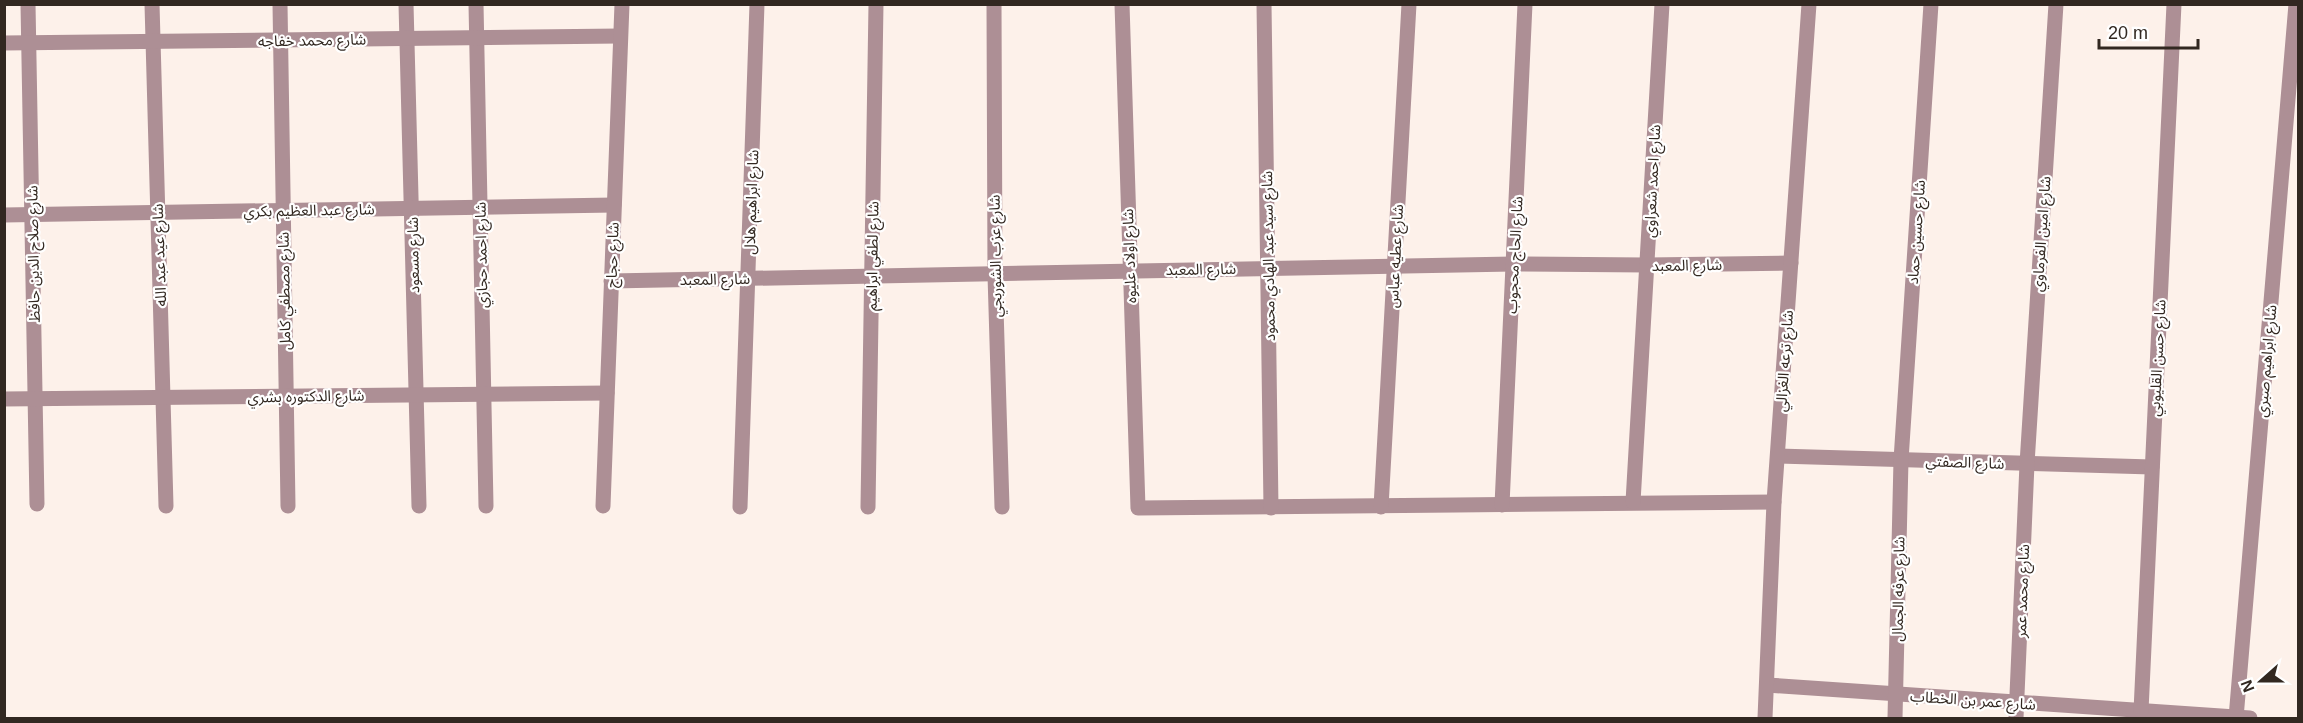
<svg xmlns="http://www.w3.org/2000/svg" width="2303" height="723" viewBox="0 0 2303 723" font-family="Arial,'Noto Sans Arabic',sans-serif">
	<style>
		.lines { fill: none; stroke-linecap: round; stroke-linejoin: round }
		.minor { stroke: #ad8f95; stroke-width: 15 }
		.labels { text-anchor: middle; dominant-baseline: central; stroke-width: 4.5; stroke-linejoin: round; paint-order: stroke }
		.street-label { font-size: 15px; fill: #322821; stroke: #fff }
	</style>
	<rect width="100%" height="100%" fill="#fdf1ea"/>
	<g class="lines">
		<g class="minor">
			<polyline points="28,4 37,504"/>
			<polyline points="152,4 166,506"/>
			<polyline points="280,4 288,506"/>
			<polyline points="406,4 419,506"/>
			<polyline points="476,4 486,506"/>
			<polyline points="994,4 995,275 1002,507"/>
			<path d="M1122,4L1138,508C1350,508 1562,502 1774,502"/>
			<polyline points="1264,4 1271,508"/>
			<polyline points="4,43 620,36"/>
			<polyline points="4,215 614,205"/>
			<polyline points="611,281 1513,264 1647,265 1791,263"/>
			<polyline points="4,399 607,393"/>
			<polyline points="1778,456 2152,467"/>
			<polyline points="1633,502 1662,4"/>
			<polyline points="1502,505 1525,4"/>
			<polyline points="603,506 622,4"/>
			<polyline points="740,507 757,4"/>
			<polyline points="868,507 876,4"/>
			<polyline points="1381,507 1409,4"/>
			<polyline points="1767,685 2250,718"/>
			<polyline points="2141,711 2174,4"/>
			<polyline points="1765,718 1774,502 1809,4"/>
			<polyline points="1895,718 1901,460 1931,4"/>
			<polyline points="2016,718 2027,464 2056,4"/>
			<polyline points="2236,718 2296,4"/>
		</g>
	</g>
	<g class="labels">
		<g class="street-label">
			<text transform="translate(312 40) rotate(-1)">شارع محمد خفاجه</text>
			<text transform="translate(1652 181) rotate(-87)">شارع احمد شعراوي</text>
			<text transform="translate(751 202) rotate(-88)">شارع ابراهيم هلال</text>
			<text transform="translate(309 210) rotate(-1)">شارع عبد العظيم بكري</text>
			<text transform="translate(1916 232) rotate(-86)">شارع حسين حماد</text>
			<text transform="translate(2041 234) rotate(-86)">شارع امين الفرماوي</text>
			<text transform="translate(33 254) rotate(-91)">شارع صلاح الدين حافظ</text>
			<text transform="translate(159 255) rotate(-92)">شارع عيد عبد الله</text>
			<text transform="translate(413 255) rotate(-91)">شارع مسعود</text>
			<text transform="translate(481 255) rotate(-91)">شارع احمد حجازي</text>
			<text transform="translate(612 255) rotate(-88)">شارع حجاج</text>
			<text transform="translate(1514 255) rotate(-87)">شارع الحاج محجوب</text>
			<text transform="translate(872 256) rotate(-89)">شارع لطفي ابراهيم</text>
			<text transform="translate(995 256) rotate(-91)">شارع عزب الشوربجي</text>
			<text transform="translate(1129 256) rotate(-92)">شارع اولاد عليوه</text>
			<text transform="translate(1268 256) rotate(-91)">شارع سيد عبد الهادي محمود</text>
			<text transform="translate(1395 256) rotate(-87)">شارع عطيه عباس</text>
			<text transform="translate(1687 265) rotate(-1)">شارع المعبد</text>
			<text transform="translate(1201 269) rotate(-1)">شارع المعبد</text>
			<text transform="translate(715 279) rotate(-1)">شارع المعبد</text>
			<text transform="translate(284 291) rotate(-91)">شارع مصطفي كامل</text>
			<text transform="translate(2157 358) rotate(-87)">شارع حسن القليوبي</text>
			<text transform="translate(1784 361) rotate(-86)">شارع ترعه الغزالي</text>
			<text transform="translate(2266 361) rotate(-85)">شارع ابراهيم صبري</text>
			<text transform="translate(306 396) rotate(-1)">شارع الدكتوره بشري</text>
			<text transform="translate(1965 462) rotate(2)">شارع الصفتي</text>
			<text transform="translate(1898 589) rotate(-89)">شارع عرفه الجمال</text>
			<text transform="translate(2022 591) rotate(-88)">شارع محمد عمر</text>
			<text transform="translate(1973 700) rotate(4)">شارع عمر بن الخطاب</text>
		</g>
	</g>
	<rect width="2303" height="723" fill="none" stroke="#322821" stroke-width="12"/>
	<g transform="translate(2261 681) rotate(249)" stroke="#ffffff" stroke-width="4.5" paint-order="stroke">
	<path d="M0-4.5L10 22L0 15L-10 22Z" fill="#322821"/>
	<text y="-9" font-size="16" font-weight="bold" text-anchor="middle" fill="#322821">N</text>
	</g>
	<path d="M2099 39v9h99v-9" fill="none" stroke="#322821" stroke-width="3"/>
	<text x="2108" y="39" font-size="18" fill="#322821" stroke="#ffffff" stroke-width="4.5" paint-order="stroke">20 m</text>
</svg>
